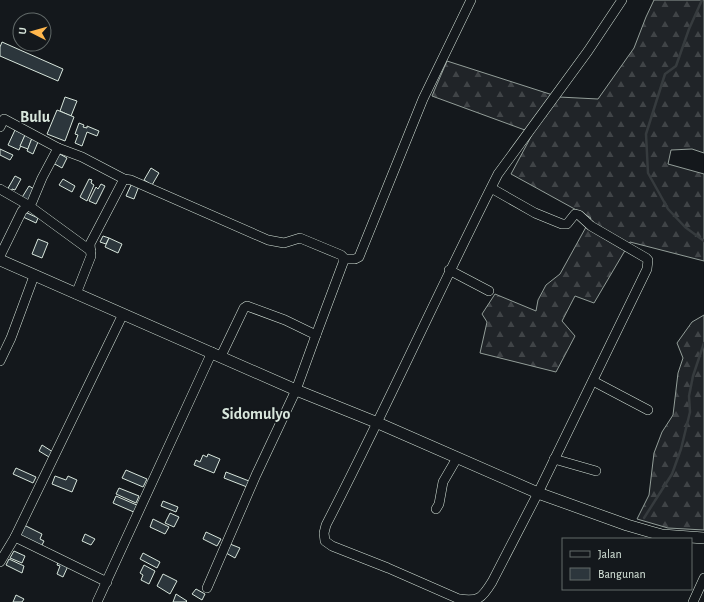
<svg xmlns="http://www.w3.org/2000/svg" width="704" height="602" viewBox="0 0 704 602" font-family="'Alegreya Sans',sans-serif">
	<style>
		.forest { fill: url(#forest-firs); stroke: #939e99 }
		.lines { fill: none; stroke-linecap: round; stroke-linejoin: round }
		.stream { stroke: #363b3e; stroke-width: 2.5 }
		.building { fill: #2c363c; stroke: #d8e6dc }
		.minor-casing { stroke: #d8e6dc; stroke-width: 10 }
		.major-casing { stroke: #d8e6dc; stroke-width: 12 }
		.minor { stroke: #14181c; stroke-width: 9 }
		.major { stroke: #14181c; stroke-width: 11 }
		.labels { text-anchor: middle; dominant-baseline: central; stroke-width: 3; stroke-linejoin: round; paint-order: stroke }
		.quarter-label { font-size: 16px; font-weight: bold; fill: #d8e6dc; stroke: #14181c }
	</style>
	<defs>
		<pattern id="forest-firs" width="22" height="20" patternUnits="userSpaceOnUse"><rect width="22" height="20" fill="#202428"/><path d="M5 1l3.5 6h-7zM16 11l3.5 6h-7z" fill="#404447"/></pattern>
	</defs>
	<rect width="100%" height="100%" fill="#14181c"/>
	<g class="forest">
		<polygon points="654,0 704,0 704,153 692,149 671,150 668,164 704,174 704,261 630,242 594,303 575,296 562,321 575,336 556,372 480,353 487,322 482,314 495,294 536,311 538,300 546,285 560,274 591,218 511,174 533,133 432,96 447,61 559,97 598,99 634,48 646,17"/>
		<polygon points="704,315 704,530 668,528 637,519 649,495 654,453 662,432 673,415 678,373 683,358 677,343 692,322"/>
	</g>
	<g class="lines">
		<g class="stream">
			<polyline points="702,0 689,29 676,66 665,74 646,134 648,173 668,209 685,227 704,241"/>
			<polyline points="644,518 672,474 681,449 690,412 689,396 693,376 704,343"/>
		</g>
	</g>
	<g class="building">
		<polygon points="2,42 63,69 58,81 0,56 0,47"/>
		<polygon points="65,97 77,101 71,116 60,111"/>
		<polygon points="57,110 74,117 65,141 47,134"/>
		<polygon points="79,123 84,125 83,127 87,128 87,126 99,131 97,136 87,132 82,146 75,143 78,135 75,134"/>
		<polygon points="15,130 25,135 19,150 8,145"/>
		<polygon points="25,135 32,138 28,149 20,146"/>
		<polygon points="32,138 38,142 33,154 27,151"/>
		<polygon points="0,149 13,155 10,160 0,155"/>
		<polygon points="58,153 67,158 62,168 53,163"/>
		<polygon points="151,168 159,173 152,185 144,180"/>
		<polygon points="15,176 21,179 15,190 12,189 11,192 7,190"/>
		<polygon points="63,179 75,186 72,192 59,185"/>
		<polygon points="89,179 92,180 91,183 94,185 87,201 80,197"/>
		<polygon points="132,183 139,186 134,199 126,196"/>
		<polygon points="101,184 105,186 96,204 89,201 96,187 98,189"/>
		<polygon points="29,186 36,190 28,203 21,199"/>
		<polygon points="25,212 38,218 36,223 23,217"/>
		<polygon points="103,236 109,238 106,244 100,242"/>
		<polygon points="109,238 122,244 118,253 105,247"/>
		<polygon points="38,239 48,243 42,258 32,254"/>
		<polygon points="42,445 53,452 49,457 39,451"/>
		<polygon points="208,454 220,459 214,473 194,465 196,460 200,462 203,455 207,457"/>
		<polygon points="16,468 36,477 33,483 13,474"/>
		<polygon points="126,470 147,479 143,487 122,478"/>
		<polygon points="226,472 249,481 247,487 224,478"/>
		<polygon points="55,476 66,480 68,476 77,480 72,492 52,484"/>
		<polygon points="119,488 139,496 136,503 116,494"/>
		<polygon points="116,496 139,506 136,513 113,503"/>
		<polygon points="163,501 178,507 176,512 161,506"/>
		<polygon points="170,513 179,517 174,527 165,523"/>
		<polygon points="153,519 169,527 165,534 150,527"/>
		<polygon points="24,525 42,534 40,539 44,541 41,547 18,537"/>
		<polygon points="206,532 221,539 217,546 203,539"/>
		<polygon points="85,534 95,539 91,545 82,541"/>
		<polygon points="230,544 240,548 235,558 226,553"/>
		<polygon points="14,551 25,556 22,563 10,558"/>
		<polygon points="143,553 160,562 157,568 140,559"/>
		<polygon points="9,559 24,566 22,573 6,565"/>
		<polygon points="59,559 68,566 63,577 57,574 60,566 57,565"/>
		<polygon points="144,565 155,571 149,584 141,580 143,575 140,573"/>
		<polygon points="163,574 177,581 170,594 157,586"/>
		<polygon points="196,589 205,594 202,600 192,594"/>
		<polygon points="176,594 187,601 186,602 173,602"/>
		<polygon points="16,595 24,599 22,602 13,602"/>
	</g>
	<g class="lines">
		<g class="minor-casing">
			<g id="minor">
				<polyline points="0,127 4,119 58,148 82,157 124,179 131,180 268,240 284,243 300,238 341,255 343,257 343,263 316,335"/>
				<path d="M491,188L535,213L562,224H567L575,214L579,215L591,226L646,258L648,260L647,269L538,493L492,582C482,598 479,602 459,599L388,568L332,546L325,541L324,533L326,525C386,409 439,290 498,174L588,51L622,0"/>
				<polyline points="0,189 28,205 91,251"/>
				<polyline points="0,256 22,211 32,202 42,178 58,148"/>
				<polyline points="343,259 355,259 359,257 423,99 471,0"/>
				<polyline points="449,270 489,291"/>
				<polyline points="76,294 91,256 90,244 124,179"/>
				<polyline points="0,361 11,338 34,276"/>
				<polyline points="593,381 648,410"/>
				<polyline points="554,459 596,471"/>
				<polyline points="436,509 439,504 443,482 457,458"/>
				<polyline points="15,537 107,582"/>
				<polyline points="0,562 15,537 123,314"/>
				<polyline points="207,588 256,475 296,390 316,335 285,320 247,306 244,308 221,356"/>
				<polyline points="97,602 212,352"/>
				<polyline points="693,602 704,578"/>
			</g>
		</g>
		<g class="major-casing">
			<polyline id="major" points="0,260 296,390 378,423 538,493 627,525 651,532 662,535 704,538"/>
		</g>
		<use href="#minor" class="minor"/>
		<use href="#major" class="major"/>
	</g>
	<g class="labels">
		<g class="quarter-label">
			<text x="35" y="117">Bulu</text>
			<text x="256" y="414">Sidomulyo</text>
		</g>
	</g>
	<rect x="562" y="538" width="130" height="52" fill="#14181c" stroke="#626a69"/>
	<rect x="570" y="551" width="20" height="6" fill="#14181c" stroke="#626a69"/>
	<text x="598" y="558" font-size="12" fill="#d8e6dc">Jalan</text>
	<rect x="570" y="568" width="20" height="12" fill="#2c363c" stroke="#626a69"/>
	<text x="598" y="578" font-size="12" fill="#d8e6dc">Bangunan</text>
	<g transform="translate(32 32) rotate(276)"><circle r="19" fill="#14181c" stroke="#626a69"/>
	<path d="M0-3L7 15L0 10L-7 15Z" fill="#ffb74d"/>
	<text y="-6" font-size="11" font-weight="bold" text-anchor="middle" fill="#d8e6dc">U</text>
	</g>
</svg>
